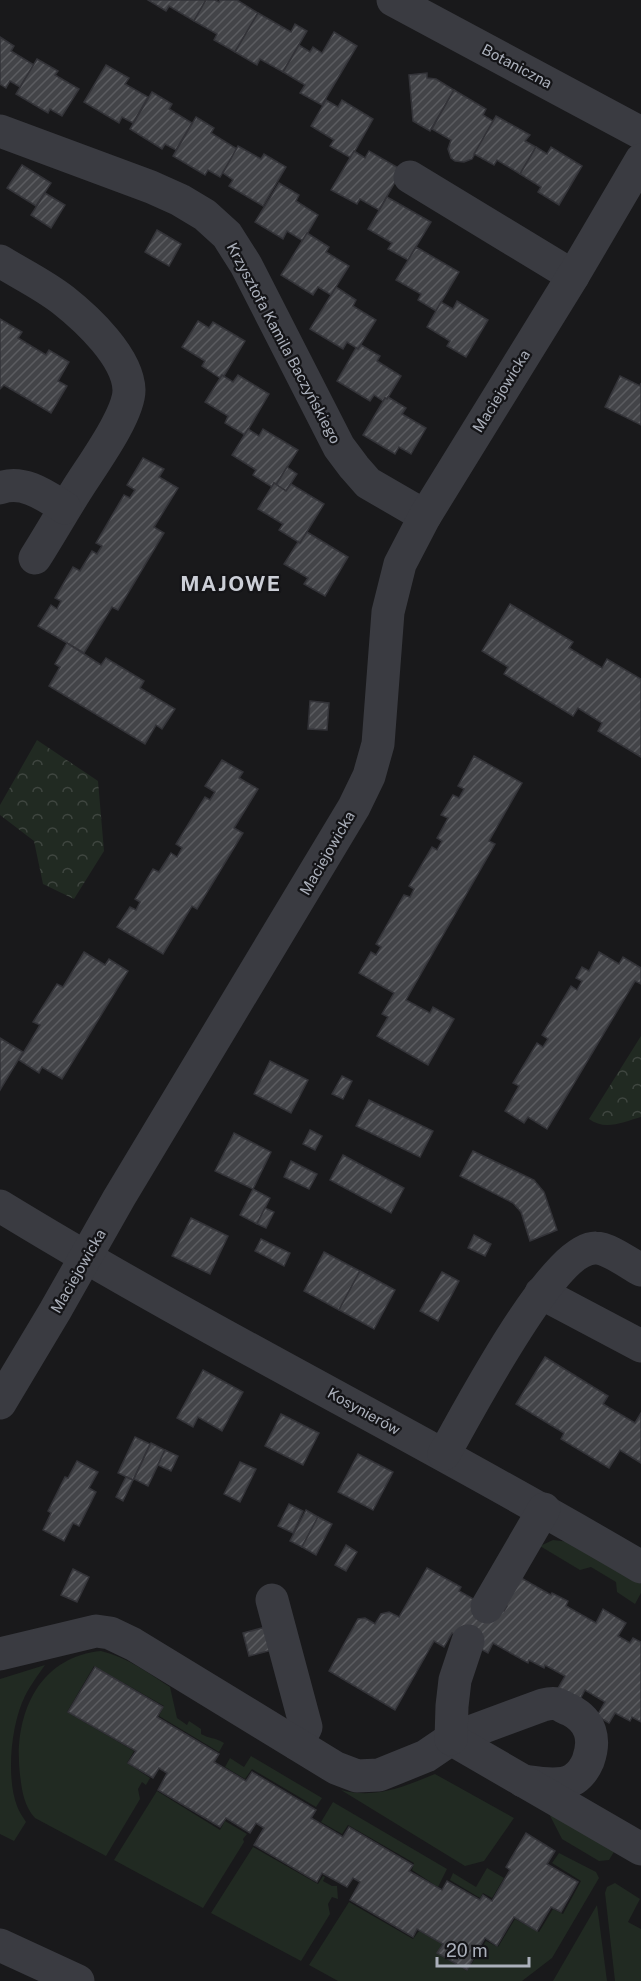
<svg xmlns="http://www.w3.org/2000/svg" width="641" height="1981" viewBox="0 0 641 1981" font-family="'Public Sans',sans-serif">
	<style>
		.green { fill: #212a22 }
		.park { fill: url(#park-crowns) }
		.building { fill: url(#building-hatch); stroke: #333338; stroke-width: 1.5 }
		.lines { fill: none; stroke-linecap: round; stroke-linejoin: round }
		.minor { stroke: #3a3b41; stroke-width: 33 }
		.tertiary { stroke: #3a3b41; stroke-width: 33 }
		.labels { text-anchor: middle; dominant-baseline: central; stroke-width: 4.5; stroke-linejoin: round; paint-order: stroke }
		.street-label { font-size: 15px; fill: #abb0bb; stroke: #141417 }
		.district-label { font-size: 21px; font-weight: bold; letter-spacing: 1.5px; fill: #cccfd7; stroke: #141417 }
	</style>
	<defs>
		<pattern id="park-crowns" width="20" height="18" patternUnits="userSpaceOnUse" patternTransform="scale(1.5)"><rect width="20" height="18" fill="#212a22"/><path d="M2 6a3 3 0 1 1 6 0M12 15a3 3 0 1 1 6 0" fill="none" stroke="#3f4640"/></pattern>
		<pattern id="building-hatch" width="6" height="6" patternUnits="userSpaceOnUse" patternTransform="scale(1.5)"><rect width="6" height="6" fill="#434448"/><path d="M-1 1l2-2M0 6l6-6M5 7l2-2" fill="none" stroke="#5b5c60"/></pattern>
	</defs>
	<rect width="100%" height="100%" fill="#19191b"/>
	<g class="green">
		<polygon points="553,1540 570,1542 641,1584 641,1593 635,1604 617,1592 616,1582 591,1567 580,1570 540,1546"/>
		<path d="M101,1651C127,1657 148,1673 170,1687L177,1718L187,1725L189,1721L201,1729V1734C210,1739 214,1737 224,1743L219,1752L159,1716L164,1706L94,1666L67,1712L134,1751L127,1763L150,1778L146,1785L142,1782L138,1789L140,1799L106,1856L35,1818C24,1806 22,1791 20,1775C13,1717 37,1657 101,1651Z"/>
		<path d="M45,1665C38,1675 30,1686 25,1696C11,1724 6,1777 17,1806C19,1812 23,1817 26,1822L14,1841L0,1834V1679Z"/>
		<polygon points="251,1756 322,1798 316,1807 252,1769 245,1779 225,1767 230,1758 244,1767"/>
		<path d="M435,1774L514,1818L484,1861L465,1866L341,1790C376,1799 403,1787 435,1774Z"/>
		<polygon points="157,1791 220,1830 225,1821 247,1834 243,1839 244,1842 203,1908 114,1860"/>
		<polygon points="542,1800 617,1847 609,1860 599,1861 562,1839"/>
		<polygon points="333,1802 447,1869 438,1887 412,1870 414,1863 348,1825 342,1834 321,1822"/>
		<polygon points="253,1847 318,1884 323,1876 325,1877 323,1881 332,1886 337,1886 338,1899 332,1897 328,1904 330,1914 301,1961 211,1913"/>
		<polygon points="559,1853 596,1872 599,1878 552,1958 522,1981 338,1981 309,1965 349,1902 413,1939 419,1931 442,1944 437,1953 467,1971 486,1941 498,1947 515,1919 539,1932 553,1909 563,1914 581,1881 552,1863"/>
		<polygon points="487,1868 504,1878 492,1898 483,1893 480,1898 450,1880 453,1873 476,1887"/>
		<polygon points="615,1883 640,1899 628,1922 641,1929 641,1981 615,1981 605,1893 607,1887"/>
		<polygon points="597,1905 607,1981 553,1981"/>
	</g>
	<g class="park">
		<polygon points="37,740 98,781 104,851 74,899 43,884 34,841 0,815 0,805"/>
		<path d="M641,1036V1117C623,1122 605,1131 589,1119Z"/>
	</g>
	<g class="building">
		<polygon points="148,0 206,0 194,21 169,6 166,11"/>
		<polygon points="206,0 215,0 219,2 220,0 237,0 258,13 235,52 214,40 217,34 194,21"/>
		<polygon points="258,13 291,32 295,24 307,31 283,72 260,59 257,65 235,52"/>
		<polygon points="334,32 357,46 322,105 300,93 305,85 283,72 299,45 310,52 313,47 322,53"/>
		<polygon points="0,37 14,46 11,51 34,65 20,87 10,81 6,88 0,84"/>
		<polygon points="37,59 58,71 55,75 79,89 62,116 50,109 48,113 16,94"/>
		<polygon points="106,65 129,78 125,84 148,97 133,123 122,117 119,123 84,102"/>
		<polygon points="427,73 427,78 436,79 454,90 430,131 413,121 409,75"/>
		<polygon points="454,90 486,109 483,115 493,121 472,159 464,162 455,161 451,158 448,149 451,140 432,129"/>
		<polygon points="152,92 172,104 169,109 192,123 176,150 165,144 162,149 130,129"/>
		<polygon points="326,100 338,107 342,100 373,119 351,158 330,146 334,140 311,126"/>
		<polygon points="496,116 530,135 525,141 536,147 520,174 497,160 494,165 474,154"/>
		<polygon points="196,117 214,128 211,133 237,149 220,177 208,170 205,175 173,156"/>
		<polygon points="238,146 261,159 264,154 286,167 263,206 229,186 233,180 223,173"/>
		<polygon points="536,147 547,154 551,147 582,166 559,205 538,192 541,187 520,174"/>
		<polygon points="354,151 365,158 369,151 402,170 379,210 360,199 357,204 331,190"/>
		<polygon points="22,165 51,183 36,206 7,188"/>
		<polygon points="279,183 299,195 296,201 318,215 303,241 287,231 283,239 255,222"/>
		<polygon points="45,193 65,205 51,228 31,215"/>
		<polygon points="387,197 431,222 408,260 388,249 392,243 368,229"/>
		<polygon points="157,230 181,244 169,266 145,252"/>
		<polygon points="307,233 329,247 326,252 349,266 331,295 318,287 313,295 281,275"/>
		<polygon points="416,247 459,272 436,311 418,300 421,294 396,280"/>
		<polygon points="336,287 356,300 353,306 376,320 358,349 347,342 343,349 310,329"/>
		<polygon points="457,301 488,320 466,357 447,346 450,341 427,327 441,302 453,309"/>
		<polygon points="0,319 22,332 18,338 46,355 49,350 69,362 58,381 67,386 51,413 4,385 0,389"/>
		<polygon points="198,321 209,328 213,322 245,341 224,376 220,378 202,366 205,361 182,347"/>
		<polygon points="361,345 380,356 377,361 401,376 387,399 385,398 383,401 374,395 370,401 337,381 356,348 358,349"/>
		<polygon points="222,375 233,382 238,375 269,394 245,435 225,423 228,416 205,402"/>
		<polygon points="620,376 640,386 641,383 641,425 605,407"/>
		<polygon points="388,397 406,408 402,414 426,428 411,454 399,447 395,454 363,435 385,398 387,399"/>
		<polygon points="248,429 259,436 263,429 298,450 276,485 274,483 272,487 253,475 256,470 232,455"/>
		<polygon points="143,458 164,469 159,477 178,488 154,527 164,533 118,610 112,607 84,653 38,626 51,605 57,609 61,601 55,598 73,567 80,571 92,551 97,554 102,546 96,543 124,495 130,498 135,490 127,485"/>
		<polygon points="287,467 297,474 286,491 276,485"/>
		<polygon points="274,483 286,491 291,484 324,504 300,543 279,530 283,524 258,509"/>
		<polygon points="307,532 348,557 325,596 304,584 308,578 284,564 298,542 300,543"/>
		<polygon points="510,604 573,642 569,648 602,668 607,659 641,679 641,757 598,731 602,723 578,708 573,716 504,674 508,667 482,651"/>
		<polygon points="67,643 101,665 106,658 144,681 140,688 175,709 162,729 156,725 145,744 49,686 60,667 55,664"/>
		<polygon points="310,701 329,703 327,730 308,729"/>
		<polygon points="474,756 522,783 489,841 495,844 406,1000 430,1013 433,1007 454,1019 428,1065 377,1036 388,1017 382,1014 394,993 359,973 371,952 376,955 381,947 376,944 404,895 410,897 414,889 409,886 432,847 437,850 442,841 437,838 448,818 441,815 453,795 459,798 464,789 458,786"/>
		<polygon points="222,760 243,772 239,778 258,789 234,828 243,833 197,909 192,906 163,954 117,927 130,907 136,910 140,902 135,899 153,869 159,872 171,853 177,857 182,848 176,844 205,797 210,800 215,792 205,786"/>
		<polygon points="84,952 105,965 109,959 128,971 62,1079 42,1067 39,1073 19,1060 40,1025 33,1022 57,984 63,987"/>
		<polygon points="599,952 619,964 623,957 641,968 641,984 635,981 547,1129 528,1117 524,1123 505,1111 519,1086 513,1083 537,1043 543,1047 548,1039 542,1035 571,986 577,990 582,981 576,978 582,967 589,971"/>
		<polygon points="0,1038 23,1052 0,1090"/>
		<polygon points="270,1061 308,1080 291,1113 254,1094"/>
		<polygon points="342,1076 352,1081 343,1099 332,1094"/>
		<polygon points="369,1100 433,1131 420,1157 356,1126"/>
		<polygon points="310,1130 322,1136 315,1150 303,1144"/>
		<polygon points="234,1133 271,1152 253,1189 215,1171"/>
		<polygon points="473,1151 534,1180 544,1192 557,1230 530,1241 521,1212 513,1203 460,1176"/>
		<polygon points="343,1155 404,1188 391,1213 330,1180"/>
		<polygon points="291,1161 317,1174 309,1189 284,1177"/>
		<polygon points="253,1189 270,1198 257,1224 240,1215"/>
		<polygon points="265,1208 274,1212 266,1228 257,1224"/>
		<polygon points="191,1218 228,1236 210,1274 172,1256"/>
		<polygon points="474,1235 491,1244 485,1256 468,1248"/>
		<polygon points="261,1239 290,1253 284,1266 255,1251"/>
		<polygon points="324,1252 360,1271 339,1310 304,1291"/>
		<polygon points="360,1271 395,1290 374,1329 339,1310"/>
		<polygon points="442,1272 459,1281 438,1321 420,1311"/>
		<polygon points="545,1357 608,1396 603,1404 635,1423 641,1413 641,1463 620,1450 609,1468 561,1439 564,1433 516,1404"/>
		<polygon points="203,1370 243,1392 222,1431 198,1417 193,1427 177,1418"/>
		<polygon points="281,1414 319,1433 303,1465 265,1446"/>
		<polygon points="135,1437 150,1444 133,1480 118,1473"/>
		<polygon points="151,1443 165,1450 148,1486 134,1479"/>
		<polygon points="165,1450 178,1456 171,1471 158,1465"/>
		<polygon points="358,1454 393,1472 373,1510 338,1492"/>
		<polygon points="77,1461 98,1472 89,1488 96,1492 79,1526 73,1523 64,1541 43,1530 51,1513 48,1511 65,1477 68,1478"/>
		<polygon points="240,1462 256,1469 240,1502 224,1494"/>
		<polygon points="126,1477 133,1480 123,1501 116,1497"/>
		<polygon points="289,1504 303,1511 293,1533 278,1526"/>
		<polygon points="306,1510 318,1517 302,1547 290,1541"/>
		<polygon points="318,1517 332,1524 316,1555 302,1547"/>
		<polygon points="346,1545 357,1552 346,1571 335,1565"/>
		<polygon points="427,1568 461,1587 459,1591 496,1612 498,1608 504,1611 507,1606 500,1603 516,1575 551,1595 552,1593 568,1601 566,1606 596,1623 603,1609 626,1623 618,1636 630,1643 633,1638 641,1642 641,1722 632,1717 630,1721 615,1713 609,1723 597,1716 605,1702 585,1690 578,1703 557,1690 565,1676 545,1665 544,1668 529,1660 528,1663 493,1643 488,1653 452,1633 444,1647 434,1641 395,1710 329,1671 358,1619 365,1618 375,1624 381,1614 389,1612 399,1617"/>
		<polygon points="73,1569 89,1577 77,1602 61,1595"/>
		<polygon points="266,1627 272,1650 249,1656 243,1633"/>
		<polygon points="95,1667 163,1707 157,1717 219,1754 214,1762 246,1781 252,1772 316,1810 311,1818 343,1837 349,1827 413,1865 409,1871 442,1890 447,1881 480,1900 483,1895 492,1901 510,1870 506,1867 526,1833 555,1851 547,1864 578,1882 561,1912 551,1907 537,1931 514,1917 497,1946 485,1938 467,1970 437,1953 443,1944 417,1929 413,1937 350,1900 360,1882 353,1878 347,1887 322,1873 317,1882 254,1845 264,1828 256,1823 250,1833 226,1818 220,1827 158,1790 167,1773 159,1768 153,1778 128,1763 136,1751 68,1712"/>
	</g>
	<g class="lines">
		<g class="minor">
			<polyline points="393,0 641,133"/>
			<polyline points="0,131 151,187 180,200 205,215 227,235 246,265 339,447 354,467 368,483 425,516"/>
			<polyline points="410,177 573,276"/>
			<path d="M0,261C21,274 44,285 63,300C87,319 128,357 129,390C129,416 90,468 76,491C62,513 49,536 35,558"/>
			<path d="M0,488C23,479 46,496 65,508"/>
			<path d="M0,1206C209,1334 430,1442 641,1567"/>
			<polyline points="541,1293 641,1346"/>
			<polyline points="0,1403 55,1311 119,1198 354,807 369,776 378,744 388,612 400,564 425,516 573,276 641,160"/>
			<path d="M444,1454C466,1416 553,1247 596,1248C608,1248 630,1264 641,1270"/>
			<polyline points="272,1600 306,1727 297,1744"/>
			<polyline points="487,1607 544,1509"/>
			<path d="M0,1654L96,1631L110,1633L133,1644L336,1768L357,1776L379,1775L426,1756L451,1739L543,1705C547,1704 553,1703 557,1704C561,1705 566,1709 570,1710C591,1721 596,1739 588,1761C585,1768 580,1775 574,1779C561,1788 538,1783 523,1781"/>
			<polyline points="451,1739 641,1849"/>
			<polyline points="451,1739 452,1706 455,1680 468,1641"/>
		</g>
		<polyline class="tertiary" points="0,1945 78,1981"/>
	</g>
	<g class="labels">
		<g class="street-label">
			<text transform="translate(517 66) rotate(28)">Botaniczna</text>
			<text transform="translate(284 343) rotate(62)">Krzysztofa Kamila Baczyńskiego</text>
			<text transform="translate(501 391) rotate(-58)">Maciejowicka</text>
			<text transform="translate(327 853) rotate(-60)">Maciejowicka</text>
			<text transform="translate(78 1271) rotate(-60)">Maciejowicka</text>
			<text transform="translate(364 1411) rotate(29)">Kosynierów</text>
		</g>
		<g class="district-label">
			<text x="231" y="583">MAJOWE</text>
		</g>
	</g>
	<path d="M437 1957v9h92v-9" fill="none" stroke="#abb0bb" stroke-width="3"/>
	<text x="446" y="1957" font-size="18" fill="#abb0bb" stroke="#141417" stroke-width="4.5" paint-order="stroke">20 m</text>
</svg>
